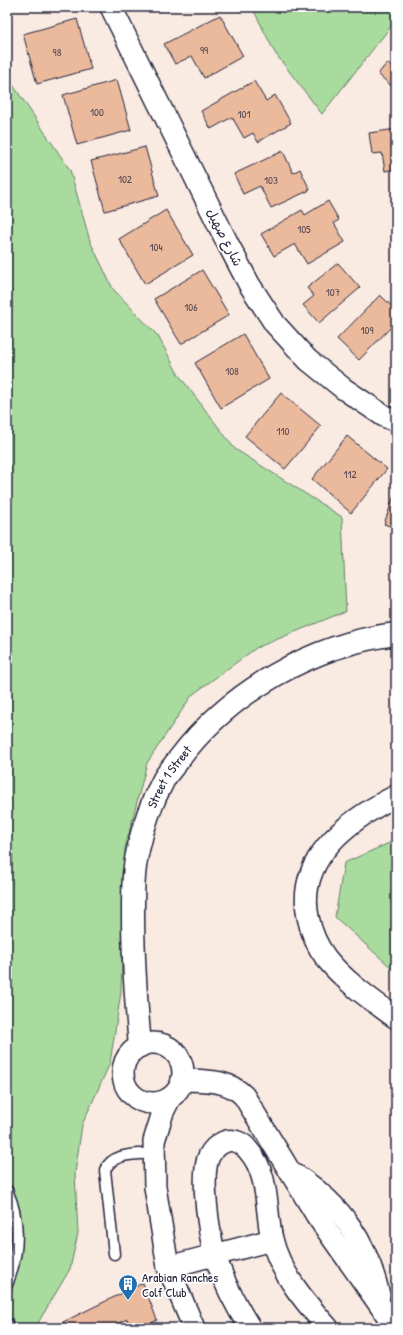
<svg xmlns="http://www.w3.org/2000/svg" width="403" height="1335" viewBox="0 0 403 1335" font-family="'Patrick Hand','Playpen Sans Arabic',sans-serif">
	<style>
		.green { fill: #a8db9d; stroke: #657e6c }
		.building { fill: #ebba9d; stroke: #22223b }
		.lines { fill: none; stroke-linecap: round; stroke-linejoin: round }
		.service-casing { stroke: #22223b; stroke-width: 13 }
		.minor-casing { stroke: #22223b; stroke-width: 24 }
		.tertiary-casing { stroke: #22223b; stroke-width: 25 }
		.service { stroke: #fff; stroke-width: 10 }
		.minor { stroke: #fff; stroke-width: 21 }
		.tertiary { stroke: #fff; stroke-width: 22 }
		.labels { text-anchor: middle; dominant-baseline: central; stroke-width: 3.5; stroke-linejoin: round; paint-order: stroke }
		.number-label { font-size: 11px; fill: #544854 }
		.street-label { font-size: 13px; fill: #22223b; stroke: #fff }
		.poi-label { font-size: 13px; fill: #22223b; stroke: #fff; text-anchor: start }
	</style>
	<rect width="100%" height="100%" fill="#f9eae2"/>
	<filter id="ink" filterUnits="userSpaceOnUse"><feTurbulence type="fractalNoise" baseFrequency=".025" numOctaves="2"/><feDisplacementMap in="SourceGraphic" scale="8" xChannelSelector="R" yChannelSelector="G"/><feConvolveMatrix kernelMatrix="1 2 1 2 8 2 1 2 1" color-interpolation-filters="sRGB"/></filter>
	<g filter="url(#ink)">
		<g class="green">
			<polygon points="252,7 396,7 396,20 322,114 275,53"/>
			<polygon points="7,76 70,170 90,241 113,289 158,336 178,374 235,449 342,517 346,611 256,648 192,695 147,763 125,848 121,992 110,1063 82,1125 75,1173 78,1233 70,1269 35,1328 7,1328"/>
			<polygon points="396,840 396,972 335,917 344,863"/>
		</g>
		<g class="building">
			<polygon points="220,15 243,56 204,78 192,56 175,64 164,44"/>
			<polygon points="77,19 91,69 37,84 23,34"/>
			<polygon points="387,63 394,69 396,67 396,90 378,74"/>
			<polygon points="117,80 131,130 77,145 63,95"/>
			<polygon points="254,81 266,101 275,95 291,123 258,142 253,133 244,138 232,117 211,129 201,111"/>
			<polygon points="396,129 396,169 385,171 382,153 372,154 369,133"/>
			<polygon points="145,147 159,196 105,211 91,161"/>
			<polygon points="283,151 293,173 300,169 310,190 271,208 260,186 243,194 234,174"/>
			<polygon points="328,201 339,220 334,223 345,242 307,264 295,244 274,256 261,234 302,210 305,215"/>
			<polygon points="166,210 193,255 145,284 119,239"/>
			<polygon points="338,263 360,288 319,323 303,305 314,296 307,288"/>
			<polygon points="202,270 229,315 181,344 154,299"/>
			<polygon points="380,295 396,310 396,322 359,360 337,339"/>
			<polygon points="243,334 269,379 221,408 195,363"/>
			<polygon points="281,393 321,426 285,469 245,436"/>
			<polygon points="347,436 387,469 351,513 312,479"/>
			<polygon points="396,490 396,528 384,524"/>
			<polygon points="143,1283 157,1320 143,1328 132,1328 127,1319 108,1328 66,1328 63,1322"/>
		</g>
		<g class="lines">
			<g class="service-casing">
				<g id="service">
					<path d="M7,1190C21,1221 19,1254 7,1285"/>
					<path d="M114,1254L105,1170C113,1152 137,1155 154,1153"/>
					<polyline points="7,1323 8,1328"/>
				</g>
			</g>
			<g class="minor-casing">
				<g id="minor">
					<polyline points="111,7 227,242 249,284 275,324 308,360 344,389 384,416 396,421"/>
					<path d="M396,796C350,819 296,857 308,917C311,932 317,946 326,958C345,982 372,1000 396,1018"/>
					<circle cx="153" cy="1073" r="30"/>
					<path d="M182,1080C206,1081 227,1079 244,1096L317,1216L396,1328"/>
					<polyline points="170,1098 163,1112 154,1141 155,1187 168,1267 194,1328"/>
					<path d="M297,1176C342,1205 367,1243 379,1295"/>
					<polyline points="168,1267 272,1240"/>
					<path d="M250,1328C236,1306 223,1281 215,1255C209,1234 200,1175 209,1156C213,1149 217,1145 224,1142C233,1138 243,1143 248,1150C270,1174 265,1210 272,1239C280,1273 306,1303 328,1328"/>
				</g>
			</g>
			<g class="tertiary-casing">
				<g id="tertiary">
					<path id="s1" d="M140,1046C136,1002 133,958 133,913C133,893 133,870 138,850C143,826 152,801 164,779C168,772 174,766 179,759C229,692 313,644 396,634"/>
				</g>
			</g>
			<use href="#service" class="service"/>
			<use href="#minor" class="minor"/>
			<use href="#tertiary" class="tertiary"/>
		</g>
	</g>
	<defs>
		<g id="building-pin" transform="scale(1)"><path d="M0 17L-7.5 6A9.5 9.5 0 1 1 7.5 6Z" fill="#1f6fb2" stroke="#fff"/><path d="M-4-6H4V6H1V3H-1V6H-4ZM-2.5-4.3h1.7v1.8h-1.7ZM.8-4.3h1.7v1.8H.8ZM-2.5-1h1.7V.8h-1.7ZM.8-1h1.7V.8H.8Z" fill="#fff"/></g>
	</defs>
	<g fill-rule="evenodd">
		<use href="#building-pin" x="128" y="1284"/>
	</g>
	<g class="labels">
		<g class="number-label">
			<text x="204" y="50">99</text>
			<text x="57" y="52">98</text>
			<text x="97" y="112">100</text>
			<text x="244" y="114">101</text>
			<text x="125" y="179">102</text>
			<text x="271" y="180">103</text>
			<text x="304" y="229">105</text>
			<text x="156" y="247">104</text>
			<text x="333" y="292">107</text>
			<text x="191" y="307">106</text>
			<text x="367" y="330">109</text>
			<text x="232" y="371">108</text>
			<text x="283" y="431">110</text>
			<text x="350" y="474">112</text>
		</g>
		<g class="street-label">
			<text transform="translate(225 237) rotate(63)">شارع صهيل</text>
			<text stroke="none"><textPath href="#s1" startOffset="277">Street 1 Street</textPath></text>
		</g>
		<g class="poi-label">
			<text x="142" y="1277">Arabian Ranches<tspan x="142" dy="15">Colf Club</tspan></text>
		</g>
	</g>
	<rect width="403" height="1335" fill="none" stroke="#fff" stroke-width="24"/>
	<rect x="12" y="12" width="379" height="1311" fill="none" stroke="#22223b" stroke-width="1.5" filter="url(#ink)"/>
</svg>
